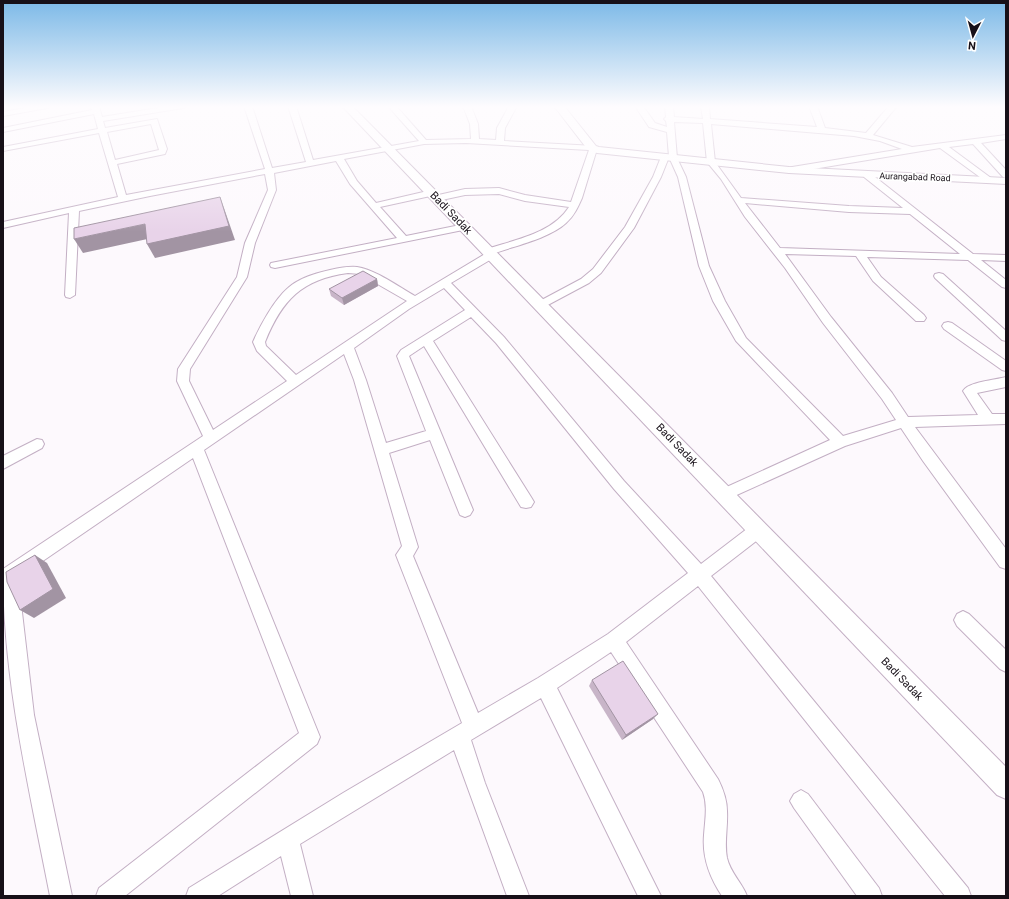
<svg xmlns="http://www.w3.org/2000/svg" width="1009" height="899" viewBox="0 0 1009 899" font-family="Roboto,sans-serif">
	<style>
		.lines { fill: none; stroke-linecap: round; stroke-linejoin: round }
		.minor-casing { stroke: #c3afc4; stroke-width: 2 }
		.major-casing { stroke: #c3afc4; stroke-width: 2 }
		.minor { fill: #fff; fill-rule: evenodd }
		.major { fill: #fff; fill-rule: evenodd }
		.wall { fill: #c8b5c8 }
		.shaded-wall { fill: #a294a3 }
		.building { fill: #e8d3e9; stroke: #a294a3 }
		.labels { text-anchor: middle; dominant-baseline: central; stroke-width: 3.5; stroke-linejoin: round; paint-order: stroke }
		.far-street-label { font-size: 9px; fill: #171018; stroke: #fff }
		.street-label { font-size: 11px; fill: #171018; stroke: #fff }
	</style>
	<rect width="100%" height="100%" fill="#fdf9fd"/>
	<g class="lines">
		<g class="minor-casing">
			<g id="minor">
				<polygon points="35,106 51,106 47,108 3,116 3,112"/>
				<path d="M91,106H99L102,117L170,106H187L183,108L103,121L105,128L157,119L167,149L165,154L117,164L126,195L265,169L244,106H252L272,168L306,162L288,106H296L313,160L419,141L388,106H396L426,140L471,139L470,124L463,106H471L478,124L479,139L496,140L497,128L509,106H517L505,128L504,141L595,146L597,149L582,198C578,207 574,216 566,223C550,238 515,246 495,253L496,255L495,257L451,283L504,337L624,481L701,564L752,525L758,523L764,525L766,530L764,535L711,576L968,888L971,896H945L698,586L626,642L718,779C723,789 727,800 727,811C728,827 724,842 727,858C730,872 742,883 747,896H722C710,878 702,858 704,835C705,820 708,806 703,792L611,652L557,688L661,896H638L541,698L471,740L485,783L529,896H507L454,750L300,844L313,896H291L281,856L218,896H186L189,888L343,793L462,723L396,555L402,546L354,380L344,354L204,450L320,737L317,744L125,896H96L99,888L299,733L193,458L18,578L34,715L72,896H50C29,788 3,680 3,569L203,436L177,381L178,369L237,277L245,243L268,190L265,174L150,196L79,211L75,295L70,298L66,297L65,295L69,213L3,228V222L118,197L99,133L3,151V147L98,129L94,114L3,132V128L92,110ZM151,124L159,150L115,160L107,132ZM466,143L589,150L571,202L525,195L499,188L465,189L434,196L433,198L437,201L465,195L499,194L525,201L569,207C552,234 513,240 484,250L483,252L485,254L415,296C399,287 376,270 357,267C348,266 339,268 330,270C316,273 299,278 288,288C274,300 260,326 253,342L257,351L287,381L213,430L189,381L190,369L247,277L255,243L276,190L274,173L336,161L350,184L397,238L271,263L270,265L271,267L275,268L468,229L470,227L465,224L406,236L380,207L435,195L436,193L435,191L432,190L376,203L357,181L344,159L424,144ZM348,273L360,274L407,301L296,375L266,346L265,342C282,300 302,279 348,273ZM444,288L465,310L401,350L397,356L426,431L386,443L366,380L354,348L409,309ZM471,317L496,343L614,489L688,573L608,634L538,678L478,713L413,556L418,547L389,453L430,440L460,515L465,517L470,515L473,510L409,356L424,346L521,507L526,508L531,507L534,502L531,497L433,341Z"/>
				<path d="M635,106H643L655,123L667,127L666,121L664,119L666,117L665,106H673L674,117L703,119L701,106H709L710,119L817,127L809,106H817L825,128L866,133L889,106H897L873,135L912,147L1006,135V139L981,143L1006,170V178L1003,177L973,144L949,147L991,178L992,180L988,183L940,148L789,173L785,170L786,168L902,149L880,141L854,136L711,124L715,162L741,198L849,206L903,208L864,177L863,175L864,173H870L973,254L1006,255V261L981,260L1006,280V288L1002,287L968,260L867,257L881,277L924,315L926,318L924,321H916L873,281L856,256L785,254L831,317L892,393L908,417L978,415L963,391C968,382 995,380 1006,377V387L977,393L992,414H1006V424L915,427L1006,549V569L1000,567L923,461L901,428L845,446L730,498L725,500L720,498L718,494L720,490L830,440L736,341L713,301L699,266L678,177L669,157L661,177L634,228L601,273L589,283L544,307H536L534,305L536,303L581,279L593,269L625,227L653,177L661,157L665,155L669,157L667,132L649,127ZM674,122L703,123L707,162L721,179L745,217L785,268L823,323L882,399L896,420L843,436L746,338L725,301L709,266L686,177L677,158ZM745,203L849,212L910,214L960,254L780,248Z"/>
				<polygon points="939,273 943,274 1006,331 1006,341 1002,340 935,278 934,276 935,274"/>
				<polygon points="948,322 952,323 1006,361 1006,371 1002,370 944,329 942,326 944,323"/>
				<polygon points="37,439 42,440 44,444 42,448 3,469 3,456"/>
				<polygon points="963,611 969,614 1006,650 1006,672 1000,669 957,626 954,620 957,614"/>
				<polygon points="801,790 808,794 879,888 882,896 857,896 794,808 790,801 794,794"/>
			</g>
		</g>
		<g class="major-casing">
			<g id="major">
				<polygon points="342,106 352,106 1006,767 1006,799 997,795"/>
				<polygon points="554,106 564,106 596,146 599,147 789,167 1006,178 1006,184 789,173 597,153 588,150"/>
			</g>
		</g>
		<use href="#minor" class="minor"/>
		<use href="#major" class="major"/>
	</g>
	<g class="wall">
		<polygon points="377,279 378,286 344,305 331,296 329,289"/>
		<polygon points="592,680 653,719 622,740 589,686"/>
	</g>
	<g class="shaded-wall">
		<polygon points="220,197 225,211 235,240 155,258 147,244"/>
		<polygon points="145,224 152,238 83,253 74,239"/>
		<polygon points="377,279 378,286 344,305 342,298"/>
		<polygon points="35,555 47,563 66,598 34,618 20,610"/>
		<polygon points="658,714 653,719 622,740 626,735"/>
	</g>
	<g class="building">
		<polygon points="220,197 229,226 147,244 145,224 74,239 74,228"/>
		<polygon points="363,271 377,279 342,298 329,289"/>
		<polygon points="35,555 53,589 20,610 7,582 6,572"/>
		<polygon points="623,661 658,714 626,735 592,680"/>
	</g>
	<linearGradient id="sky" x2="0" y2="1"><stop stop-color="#7cb9e7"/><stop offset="0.46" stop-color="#fefcfe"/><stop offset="1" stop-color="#fefcfe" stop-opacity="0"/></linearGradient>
	<rect width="1009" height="232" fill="url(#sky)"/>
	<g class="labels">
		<g class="far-street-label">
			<text transform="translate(915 177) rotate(2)">Aurangabad Road</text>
		</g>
		<g class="street-label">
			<text transform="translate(451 213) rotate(46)">Badi Sadak</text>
			<text transform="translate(677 445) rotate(46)">Badi Sadak</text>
			<text transform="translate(902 679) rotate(46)">Badi Sadak</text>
		</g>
	</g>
	<rect width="1009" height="899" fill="none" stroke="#171018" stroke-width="8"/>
	<g transform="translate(973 36) rotate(186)" stroke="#ffffff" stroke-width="3" paint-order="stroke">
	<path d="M0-3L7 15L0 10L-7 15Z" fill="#171018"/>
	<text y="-6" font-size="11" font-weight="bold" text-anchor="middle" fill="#171018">N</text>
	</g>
</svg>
